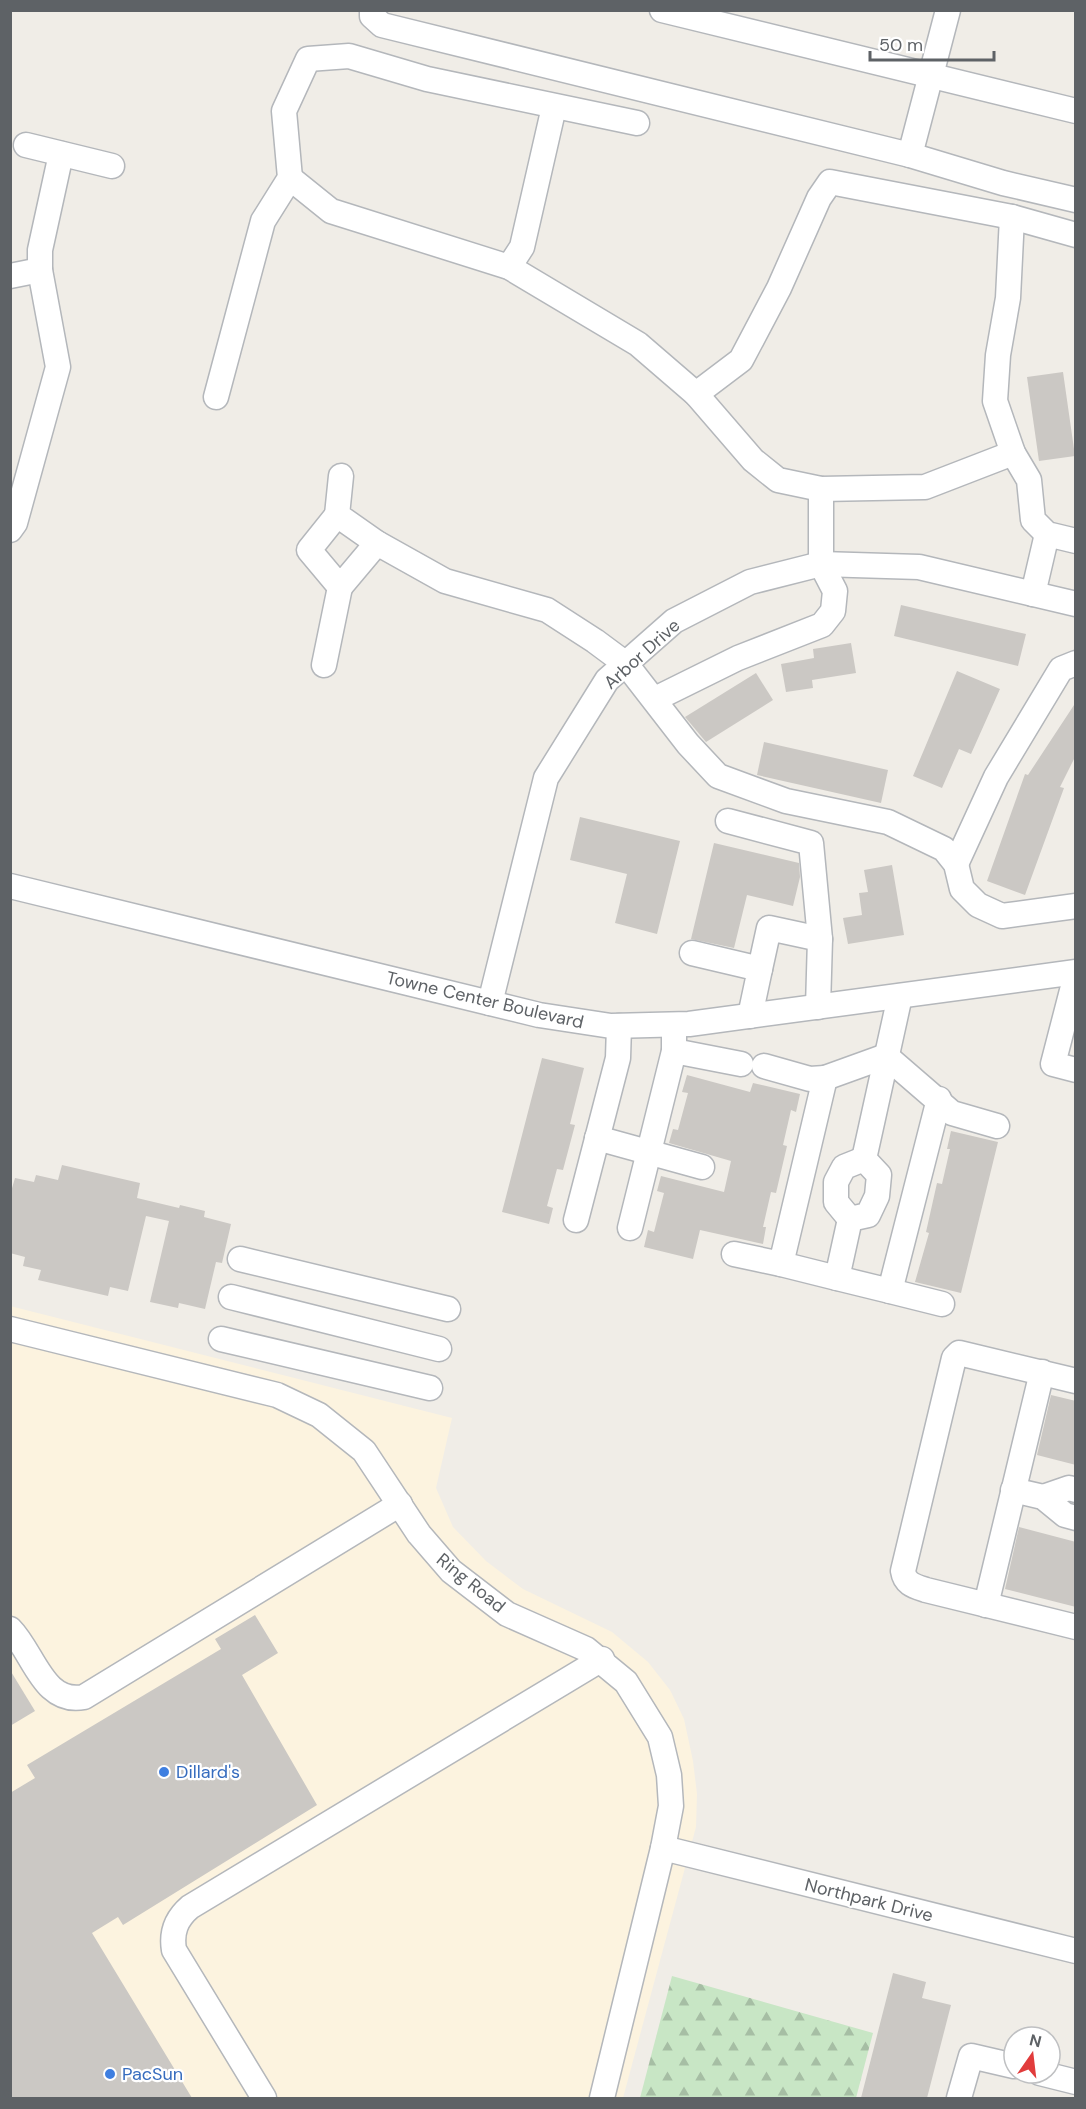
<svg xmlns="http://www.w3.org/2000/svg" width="1086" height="2109" viewBox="0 0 1086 2109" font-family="'DM Sans',sans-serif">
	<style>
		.commercial { fill: #fcf3df }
		.forest { fill: url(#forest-firs) }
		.building { fill: #cbc8c4 }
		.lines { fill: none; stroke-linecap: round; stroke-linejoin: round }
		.minor-casing { stroke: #b4b7bb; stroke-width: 27 }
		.minor { stroke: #fff; stroke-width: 24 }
		.shop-dot { fill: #3f7fe0; stroke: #fff; stroke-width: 2 }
		.labels { text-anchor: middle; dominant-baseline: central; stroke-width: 4.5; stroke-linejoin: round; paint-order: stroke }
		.street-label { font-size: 18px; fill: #5e6266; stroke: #fff }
		.shop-label { font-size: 18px; fill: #366cbe; stroke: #fff; text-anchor: start }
	</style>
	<defs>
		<pattern id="forest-firs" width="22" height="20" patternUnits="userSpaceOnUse" patternTransform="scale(1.5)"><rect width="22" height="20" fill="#c8e6c5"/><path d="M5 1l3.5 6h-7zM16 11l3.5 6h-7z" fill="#a6bea4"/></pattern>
	</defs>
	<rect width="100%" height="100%" fill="#f0ede7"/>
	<polygon class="commercial" points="10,1306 452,1418 436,1488 453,1527 486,1561 523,1589 612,1632 648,1662 670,1690 684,1719 693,1761 697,1794 696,1827 623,2098 11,2098"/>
	<polygon class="forest" points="672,1976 873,2033 856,2098 640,2098"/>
	<g class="building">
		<polygon points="1063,372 1075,456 1039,461 1027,377"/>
		<polygon points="901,605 1026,634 1018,666 894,636"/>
		<polygon points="851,643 856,673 812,680 813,688 786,692 781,664 814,658 813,649"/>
		<polygon points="957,671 1000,689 971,754 959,749 942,788 913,776"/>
		<polygon points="756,673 773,700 706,742 685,717"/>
		<polygon points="1076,702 1076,755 1060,787 1064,788 1025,895 987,881 1025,774 1028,775"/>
		<polygon points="764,742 888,770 881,803 757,775"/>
		<polygon points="580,817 680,841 657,934 615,923 627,874 570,860"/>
		<polygon points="714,843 799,863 800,877 793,906 747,895 734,948 691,939"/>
		<polygon points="892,865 904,935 848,944 843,918 862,915 859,893 868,892 864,870"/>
		<polygon points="542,1058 584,1068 570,1124 575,1125 563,1170 557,1169 547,1206 553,1208 549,1224 502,1212"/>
		<polygon points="687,1075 750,1092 753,1083 800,1094 796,1112 791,1110 783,1145 787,1146 776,1193 771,1192 763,1227 766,1227 763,1244 700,1230 693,1259 644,1247 648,1230 654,1232 664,1193 657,1191 661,1176 724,1192 731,1161 669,1143 673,1129 678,1130 688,1093 682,1092"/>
		<polygon points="951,1131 998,1142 961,1293 915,1282 929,1233 926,1232 937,1183 942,1184 950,1149 947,1149"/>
		<polygon points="62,1165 140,1183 137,1198 179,1208 180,1205 205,1211 204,1217 231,1224 222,1263 216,1262 205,1309 179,1303 178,1308 150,1302 169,1221 146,1216 128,1291 110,1287 108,1296 38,1280 41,1270 23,1266 25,1257 10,1253 10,1195 15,1178 34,1182 36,1175 58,1180"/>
		<polygon points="1051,1395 1076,1401 1076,1465 1037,1455"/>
		<polygon points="1019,1527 1076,1542 1076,1607 1005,1589"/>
		<polygon points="255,1615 278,1653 242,1675 317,1805 123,1925 118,1917 92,1933 192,2098 10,2098 10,1793 35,1778 27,1765 221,1649 215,1639"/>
		<polygon points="10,1670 35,1711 10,1726"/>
		<polygon points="893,1973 926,1982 922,1998 951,2005 927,2098 861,2098"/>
	</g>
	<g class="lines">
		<g class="minor-casing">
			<g id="minor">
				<polyline points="372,10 372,16 382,25 910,155 948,10"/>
				<polyline points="662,10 1076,111"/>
				<polyline points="26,145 112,166"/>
				<polyline points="910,155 1003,183 1076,200"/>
				<polyline points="290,178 331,211 509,267 638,344 696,394 753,460 778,480 821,489 925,487 1013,453"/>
				<polyline points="1012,217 1008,298 998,355 995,401 1013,453 1029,480 1033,520 1047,534 1076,541"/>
				<polyline points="509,267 522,247 554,107"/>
				<polyline points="10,276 40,270"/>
				<polyline points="696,394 741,360 779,288 819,198 830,182 1012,217 1076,235"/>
				<polyline points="216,397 263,221 290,178 284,111 308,59 349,56 427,79 637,123"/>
				<polyline points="341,476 337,515 377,543 445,581 547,610 595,641 626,664 688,744 718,776 786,801 888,822 944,849 956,864 962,889 978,905 1002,916 1076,906"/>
				<polyline points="337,515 309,550 340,587 377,543"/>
				<polyline points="10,530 15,523 58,367 40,270 40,250 61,154"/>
				<polyline points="1033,594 1047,534"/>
				<polyline points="324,665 340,587"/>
				<polyline points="655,699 738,658 822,625 833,611 835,591 821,564 821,489"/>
				<polyline points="728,821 811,843 820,939 818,1007"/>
				<polyline points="956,864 996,777 1061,669 1076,663"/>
				<polyline points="10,886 539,1015 611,1026 689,1024 1076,972"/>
				<polyline points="692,953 760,969 750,1016"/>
				<polyline points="760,969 769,928 820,939"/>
				<polyline points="1076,975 1053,1064 1076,1070"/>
				<polyline points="490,1003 546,778 607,680 674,621 750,582 821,564 919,567 1076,604"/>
				<polyline points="674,1051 741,1064"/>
				<polyline points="764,1066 810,1079 825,1078 781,1264 837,1278 850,1219 868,1215 877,1196 879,1175 864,1159 900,996"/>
				<polyline points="825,1078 886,1056 952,1113 997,1126"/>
				<polyline points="597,1138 702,1167"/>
				<polyline points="850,1219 836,1202 836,1182 844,1167 864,1159"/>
				<polyline points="576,1220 618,1058 619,1026"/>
				<polyline points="630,1228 674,1051 674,1025"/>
				<polyline points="734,1254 781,1264"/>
				<polyline points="240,1259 448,1309"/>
				<polyline points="837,1278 890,1291 939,1099"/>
				<polyline points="890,1291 942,1304"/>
				<polyline points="231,1297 439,1349"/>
				<polyline points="10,1329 277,1395 319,1415 364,1451 419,1534 451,1571 507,1614 586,1649 626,1682 660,1737 669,1775 671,1806 663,1848 602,2098"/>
				<polyline points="221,1339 430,1388"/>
				<path d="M1076,1381L959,1353L954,1358L903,1571C905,1584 914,1586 926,1590L1076,1627"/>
				<polyline points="1013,1490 1043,1497 1065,1515 1076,1518"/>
				<polyline points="1043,1497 1069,1488 1076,1490"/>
				<polyline points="986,1605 1042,1372"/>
				<path d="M10,1629C34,1653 43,1705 84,1697L400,1504"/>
				<polyline points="663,1848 1076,1951"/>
				<polyline points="1040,2073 1076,2082"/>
				<path d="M264,2098L174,1950C171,1932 176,1919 190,1907L602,1659"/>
				<polyline points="959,2098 971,2056 1014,2066"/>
			</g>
		</g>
		<use href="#minor" class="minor"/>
	</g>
	<g class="shop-dot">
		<circle cx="164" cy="1772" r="6"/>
		<circle cx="110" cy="2074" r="6"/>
	</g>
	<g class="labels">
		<g class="street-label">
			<text transform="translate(642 654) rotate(-42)">Arbor Drive</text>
			<text transform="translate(485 1000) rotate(13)">Towne Center Boulevard</text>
			<text transform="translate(471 1583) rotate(39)">Ring Road</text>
			<text transform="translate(869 1900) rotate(14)">Northpark Drive</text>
		</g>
		<g class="shop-label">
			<text x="176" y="1772">Dillard's</text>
			<text x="122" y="2074">PacSun</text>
		</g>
	</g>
	<rect width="1086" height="2109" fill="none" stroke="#5e6266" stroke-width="24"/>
	<g transform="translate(1032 2055) rotate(14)"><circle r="28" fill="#ffffff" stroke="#bfc0c2" stroke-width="1.5"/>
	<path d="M0-4.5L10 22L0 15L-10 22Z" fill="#e13c3c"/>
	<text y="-9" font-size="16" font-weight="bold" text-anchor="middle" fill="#5e6266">N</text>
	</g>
	<path d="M870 51v9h124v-9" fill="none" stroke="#5e6266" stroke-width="3"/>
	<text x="879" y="51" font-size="18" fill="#5e6266" stroke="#ffffff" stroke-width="4.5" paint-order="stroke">50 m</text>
</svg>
